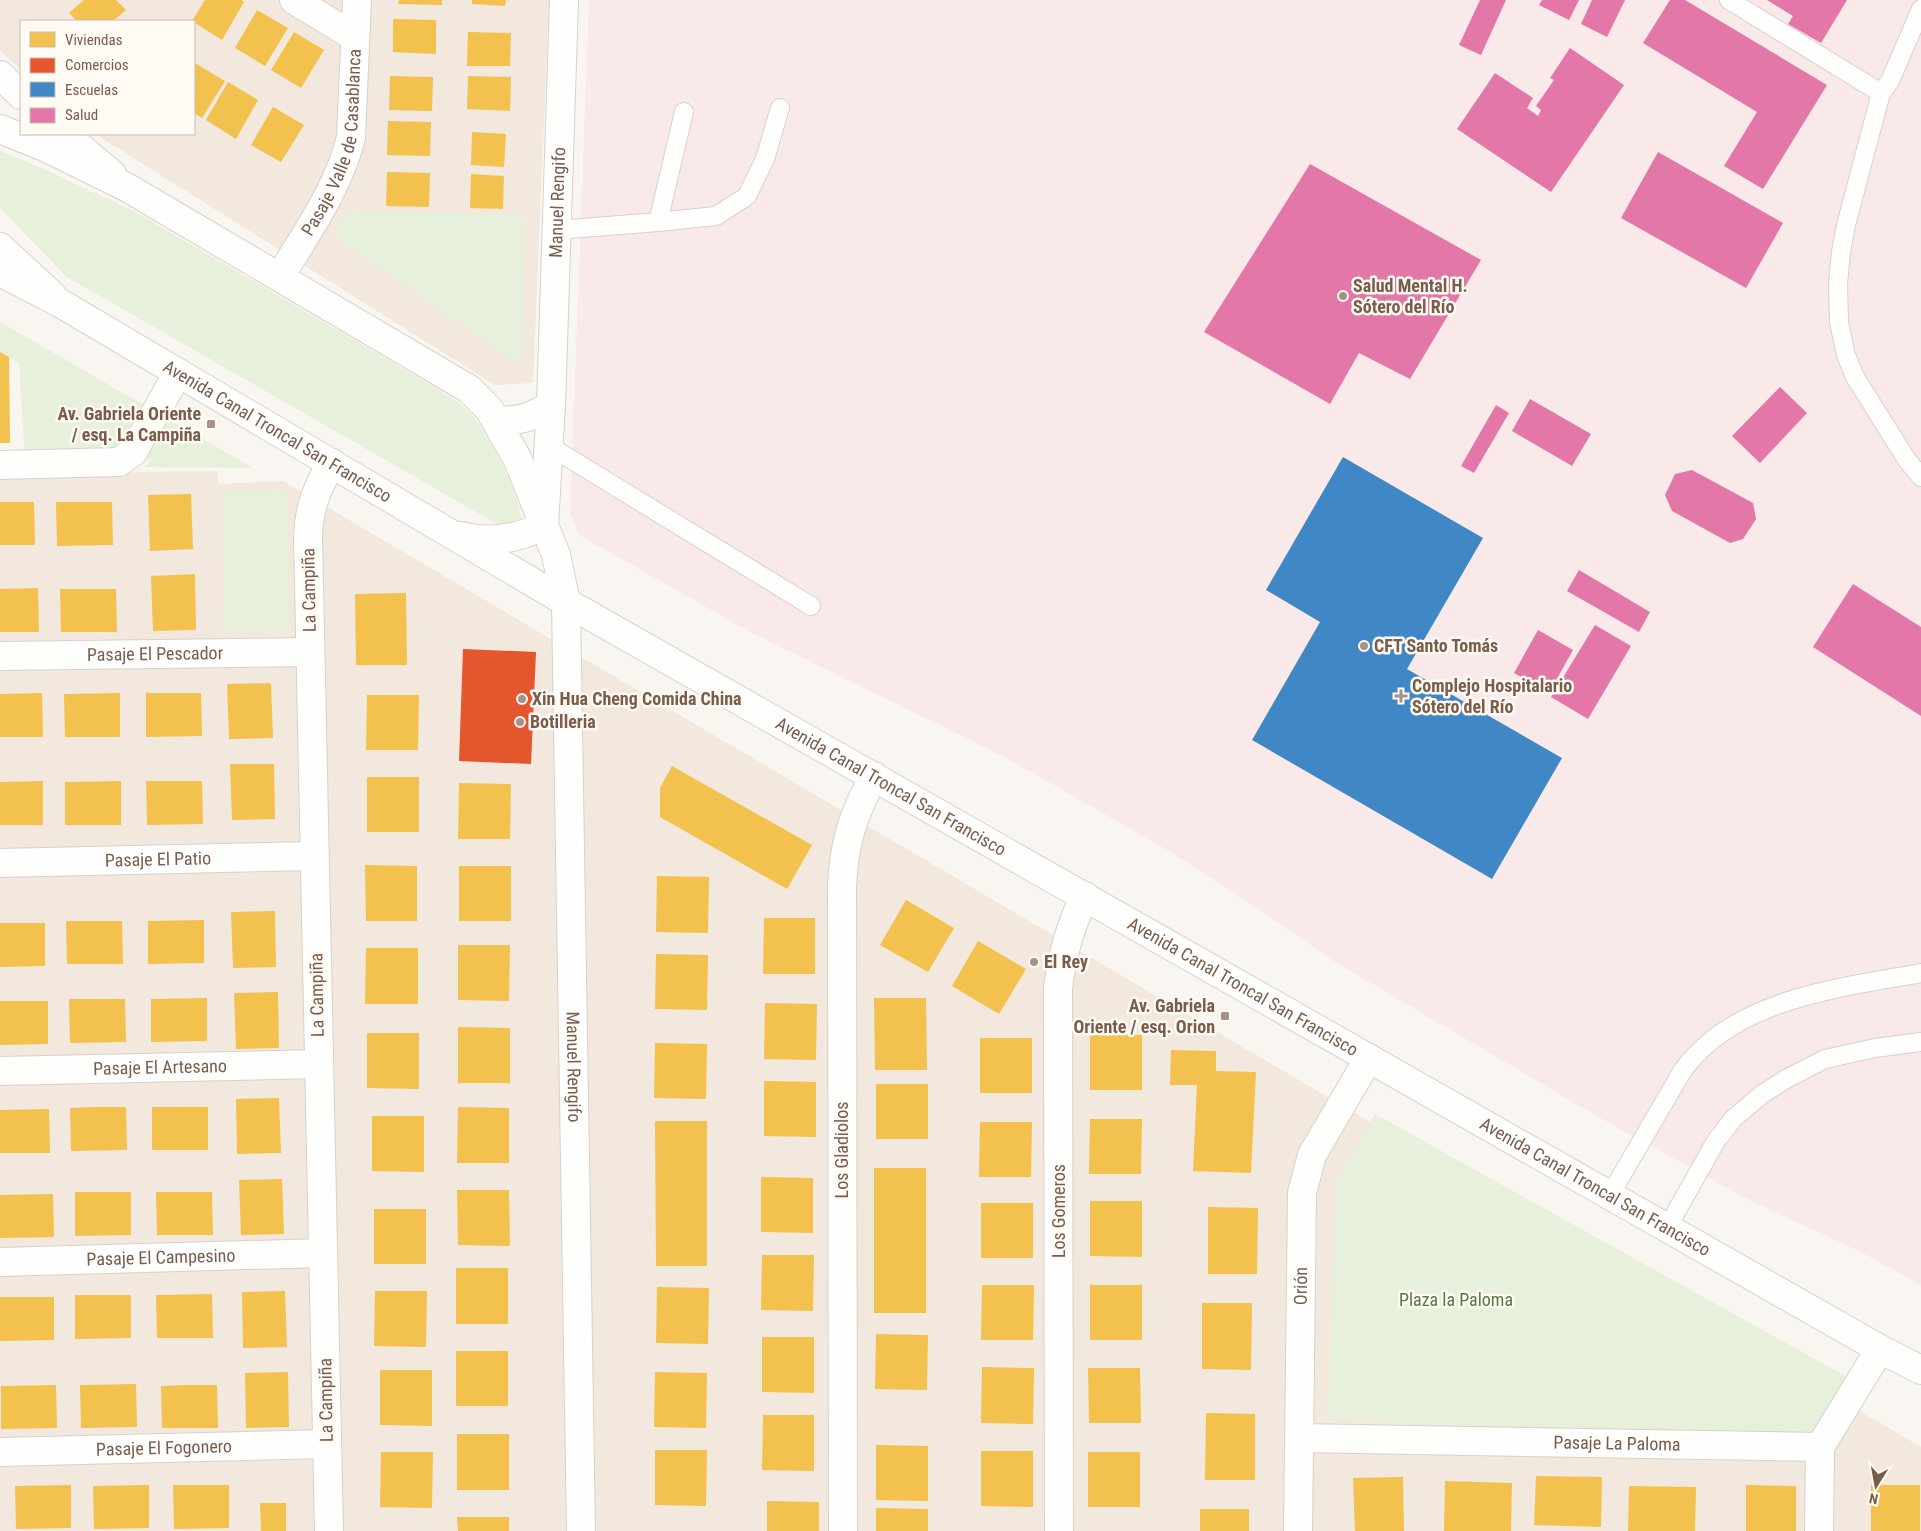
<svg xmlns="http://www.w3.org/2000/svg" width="1921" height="1531" font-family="'Roboto Condensed',sans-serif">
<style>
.residential{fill:#f2e8de}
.medical{fill:#fae9e9}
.green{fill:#e7f0db}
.homes{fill:#f2c14e}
.shops{fill:#e4572e}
.schools{fill:#3f88c5}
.health{fill:#e377a8}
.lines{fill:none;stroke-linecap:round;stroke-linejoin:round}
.service-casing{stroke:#d7d1cb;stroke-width:20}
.minor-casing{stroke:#d7d1cb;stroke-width:30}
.tertiary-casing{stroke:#d7d1cb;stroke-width:30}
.secondary-casing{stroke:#d9d2cb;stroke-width:30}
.service{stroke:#fefefd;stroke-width:18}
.minor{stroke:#fefefd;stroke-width:28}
.tertiary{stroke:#fefefd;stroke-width:28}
.secondary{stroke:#fefefd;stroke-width:28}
.poi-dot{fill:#a69286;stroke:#fffaf3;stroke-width:2}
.labels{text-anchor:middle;stroke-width:5;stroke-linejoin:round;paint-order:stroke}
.street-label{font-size:18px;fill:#7a5c4d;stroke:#fffaf3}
.poi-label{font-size:18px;font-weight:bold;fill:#7a5c4d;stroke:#fffaf3;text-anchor:start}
.park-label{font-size:18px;fill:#537a41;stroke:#fffaf3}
</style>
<rect width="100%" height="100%" fill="#f9f5f0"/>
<!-- residential -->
<path class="residential" d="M0 0H549L533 383 495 385 95 134H194V21H21V70L0 51Z
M217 471 219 484 283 481 1921 1447V1531H0V474Z"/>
<!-- medical -->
<path class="medical" d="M589 0H1921V1285L1861 1252 1751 1201 1595 1115 1332 960 1264 913 1169 851 1007 758 754 634 579 535 570 513Z"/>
<!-- green -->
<path class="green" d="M0 151 44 169 139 214 441 391C450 397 461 403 469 412 487 430 520 495 521 520L507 528 497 524 67 277 0 208Z
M349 211 525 215 521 365 333 236Z
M0 322 253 468 145 467 153 459H25L19 363 0 353Z
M287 491 289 631 224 632 223 492Z
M1375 1114 1847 1377 1814 1436 1328 1420 1336 1183Z"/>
<!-- homes -->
<path class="homes" d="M84 0H116L126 10 113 21H77L69 13Z
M205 0H241L244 2 222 40 192 21Z
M399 0H442V5L398 4Z
M472 0H506L505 6 472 4Z
M257 10 288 28 265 66 235 48Z
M393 19 436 20V54L393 52Z
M294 32 324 50 301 88 271 70Z
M468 32 511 33 510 66H467Z
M195 63 225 81 202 118 194 113Z
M390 76 433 77 432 111 389 110Z
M468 76 511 77 510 111 467 109Z
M228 82 258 100 236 139 206 120Z
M273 107 304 125 281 162 251 145Z
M388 121 431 122 430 156 387 155Z
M472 132 506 134 504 167 471 165Z
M387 172 430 173 429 207 386 206Z
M471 174 504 176 503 209 470 208Z
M0 352 9 357 10 443H0Z
M191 494 193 549 150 551 148 495Z
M0 502H34L35 545H0Z
M56 502H112L113 545 57 546Z
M195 574 196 630 153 631 151 576Z
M38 588 39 632H0V589Z
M60 589H116L117 632H61Z
M406 593 407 665H356L355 594Z
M271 683 273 738 229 739 227 684Z
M42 693 43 737H0V694Z
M120 693V737H65L64 694Z
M146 693H201L202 736 146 737Z
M367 695H419L418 750H366Z
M230 764H274L275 819 232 820Z
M672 766 812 845 787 889 660 817V788Z
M367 777H419V832H367Z
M43 781V825H0V782Z
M121 781V825H65V782Z
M146 781H202L203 824 147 825Z
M459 783 511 784 510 839H458Z
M365 865 417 866V921H366Z
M459 866H511V921H459Z
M657 876 709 877 708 933 656 932Z
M906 900 954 928 928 972 880 945Z
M275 911 276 967 233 968 231 912Z
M764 918H815V974H763Z
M204 920V963L148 964V921Z
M66 921H122L123 964H67Z
M0 923H45V966L0 967Z
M978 941 1026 969 999 1014 952 986Z
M458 945H510L509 1001 458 1000Z
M366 948H418V1004H365Z
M656 954 708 955 707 1010 655 1009Z
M278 992 279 1048 236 1049 234 993Z
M207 998V1041L151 1042V999Z
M874 998H926L927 1070H875Z
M69 999H125L126 1042 70 1043Z
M0 1001H48V1044L0 1045Z
M765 1003 817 1004 816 1060 764 1059Z
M458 1027 510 1028V1083H458Z
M367 1033H419V1089L367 1088Z
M1090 1035H1142V1090H1090Z
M980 1038H1032V1093H980Z
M655 1043 707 1044 706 1099 654 1098Z
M1171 1050 1216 1051V1071L1256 1072 1251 1173 1193 1171 1197 1085H1170Z
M764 1081 816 1082V1137L764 1136Z
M876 1084H928V1139H876Z
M279 1098 281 1153 237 1154 236 1099Z
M96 1107H126L127 1150 71 1151 70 1108Z
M152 1107H208V1150H152Z
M458 1107 509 1108V1163H457Z
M49 1109 50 1153H0V1110Z
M372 1116H424V1172L372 1171Z
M1090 1119H1142L1141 1174H1089Z
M655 1121H707V1266H656Z
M980 1122H1032L1031 1177H979Z
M874 1168H926V1313H874Z
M761 1177 813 1178V1233L761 1232Z
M282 1179 284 1234 241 1235 239 1180Z
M457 1190H509L510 1246 458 1245Z
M75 1192H131V1235L75 1236Z
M156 1192H212L213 1235H157Z
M53 1194 54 1237 0 1238V1195Z
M1090 1201H1142V1257L1090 1256Z
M981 1203H1033V1258H981Z
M1208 1207 1258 1208 1257 1274H1208Z
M374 1209H426V1264H374Z
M762 1255H814L813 1311 761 1310Z
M456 1268H508V1324H456Z
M982 1285H1034L1033 1340H981Z
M1090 1285H1142V1340H1090Z
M657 1287 709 1288 708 1344 656 1343Z
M285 1291 287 1347 243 1348 242 1292Z
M375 1291H427L426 1347 374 1346Z
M212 1294 213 1338H157L156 1295Z
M75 1295H131V1338L75 1339Z
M0 1297H54V1340L0 1341Z
M1202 1303H1252L1251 1370 1202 1369Z
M876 1334 928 1335 927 1390 875 1389Z
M762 1337H814V1393L762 1392Z
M456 1351H508V1406H456Z
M982 1367 1034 1368 1033 1424 981 1423Z
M1088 1368H1140L1141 1423H1089Z
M380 1370H432V1426L380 1425Z
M288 1372 289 1427 246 1428 245 1373Z
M655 1372 707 1373 706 1428 654 1427Z
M136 1384 137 1427 81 1428 80 1385Z
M56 1385 57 1428 1 1429V1386Z
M187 1385H217L218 1428H162L161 1386Z
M1206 1413 1255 1414V1480H1205Z
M763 1415H814V1471L762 1470Z
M457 1434H509V1490H457Z
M876 1445 928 1446V1501L876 1500Z
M655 1450H707L706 1506 655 1505Z
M981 1451H1033V1507L981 1506Z
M381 1452H433L432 1508 380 1507Z
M1088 1452H1140V1507H1088Z
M1536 1476 1602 1477 1601 1527 1534 1525Z
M1403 1477 1404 1531H1355L1353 1478Z
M1445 1481 1512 1483 1511 1531H1444Z
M71 1485V1528L16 1529 15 1486Z
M149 1485V1528L94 1529 93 1486Z
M173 1485H229V1528L174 1529Z
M1746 1485 1796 1486V1531H1746Z
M1871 1485H1920V1531H1871Z
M1629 1486 1696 1487 1695 1531H1628Z
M767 1501 819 1502V1531H767Z
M260 1503H286V1531H261Z
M876 1508 928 1509V1531H876Z
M1200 1509H1249V1531H1200Z
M457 1517H509V1531H458Z"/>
<!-- shops -->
<path class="shops" d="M463 649 536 652 531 764 459 761Z"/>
<!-- schools -->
<path class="schools" d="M1343 457 1483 538 1407 669 1562 758 1492 879 1252 740 1320 622 1266 590Z"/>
<!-- health -->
<path class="health" d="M1480 0H1506L1481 55 1459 45Z
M1542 0H1579L1569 20 1539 5Z
M1592 0H1625L1607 37 1581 24Z
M1670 0H1685L1827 85 1763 189 1724 166 1757 112 1643 43Z
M1767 0H1847L1821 43 1788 24 1793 16Z
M1570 48 1624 85 1551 192 1457 129 1495 73 1533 98 1527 108 1538 116 1541 110 1536 106 1554 80 1550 78Z
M1658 152 1783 223 1746 288 1621 218Z
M1310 164 1481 260 1410 379 1359 353 1330 404 1204 332Z
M1780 387 1807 413 1760 463 1732 436Z
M1530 399 1591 434 1572 466 1512 431Z
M1496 405 1509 413 1474 473 1461 466Z
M1692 470 1753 503 1756 519 1743 539 1730 543 1672 511 1665 495 1675 474Z
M1579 570 1650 612 1639 632 1567 591Z
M1853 584 1921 627V716L1813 647Z
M1595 625 1631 646 1588 719 1551 697Z
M1538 630 1573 650 1549 693 1514 673Z"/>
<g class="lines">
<!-- service casing -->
<g class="service-casing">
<path id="service" d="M1729 0 1881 93
M1921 9 1890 81 1881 93 1846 225 1841 252 1838 284 1839 322 1846 355 1855 377 1907 460 1921 477
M658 222 684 112
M557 230 658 222 716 216 747 196 765 159 780 108
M549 446 811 606
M1610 1195 1683 1070C1736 998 1840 988 1921 973
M1667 1228 1716 1141 1733 1119 1761 1095 1786 1079 1825 1059 1875 1048 1921 1042"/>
</g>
<!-- minor casing -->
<g class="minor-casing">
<g id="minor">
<path d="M294 0 355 37"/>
<path id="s1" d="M280 277C306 233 340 186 351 137L357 0"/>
<path d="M0 465 119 462 133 452 178 373"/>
<path id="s2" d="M0 656 310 652"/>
<path id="s3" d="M0 863 314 856"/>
<path id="s4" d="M0 1071 319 1064"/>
<path id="s5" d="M0 1262 323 1253"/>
<path id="s6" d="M1299 1438 1820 1447"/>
<path d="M1820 1447 1880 1349"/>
<path id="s7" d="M0 1452 327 1444"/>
<path d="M329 1531 308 536C309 508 317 487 332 463"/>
<path d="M843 1531 842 886C844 842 853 815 874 776"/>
<path d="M1059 1531 1058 988C1062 954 1070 926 1085 896"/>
<path id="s8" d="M1298 1531 1302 1193 1312 1155 1369 1058"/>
<path d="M1819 1531 1820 1447"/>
</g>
</g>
<!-- tertiary casing -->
<g class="tertiary-casing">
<g id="tertiary">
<path d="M0 75 21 95"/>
<path d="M64 134 112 174"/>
<path d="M0 247 52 295"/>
<path d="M496 420C518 422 533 417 551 405"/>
<path id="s9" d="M544 526 551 405 564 0"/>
<path id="s10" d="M566 602 581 1531"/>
</g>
</g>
<!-- secondary casing -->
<g class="secondary-casing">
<g id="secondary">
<path d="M0 129 47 148 128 188 469 389 489 409 518 460 556 555 566 602"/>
<path id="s11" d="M0 272 60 303 566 602 1880 1349 1921 1370"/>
<path d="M461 536C490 544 518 538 544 526"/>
</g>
</g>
<!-- service -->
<use href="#service" class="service"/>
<!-- minor -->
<use href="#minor" class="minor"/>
<!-- tertiary -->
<use href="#tertiary" class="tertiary"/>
<!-- secondary -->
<use href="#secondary" class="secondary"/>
</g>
<!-- markers -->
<g class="poi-dot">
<circle cx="1343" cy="296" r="5"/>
<rect x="206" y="419" width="10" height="10" rx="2.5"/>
<circle cx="1364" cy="646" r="5"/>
<path d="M1398.5 688.5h5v5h5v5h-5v5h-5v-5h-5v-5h5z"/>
<circle cx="522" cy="699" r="5"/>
<circle cx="520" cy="722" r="5"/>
<circle cx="1034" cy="962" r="5"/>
<rect x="1220" y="1011" width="10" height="10" rx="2.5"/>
</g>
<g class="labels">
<!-- street labels -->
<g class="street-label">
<text dy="6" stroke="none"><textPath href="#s1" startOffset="148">Pasaje Valle de Casablanca</textPath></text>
<text dy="6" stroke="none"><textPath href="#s9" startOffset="324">Manuel Rengifo</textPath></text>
<text dy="6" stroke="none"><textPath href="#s11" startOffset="320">Avenida Canal Troncal San Francisco</textPath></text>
<text transform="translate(309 590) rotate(-91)" y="6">La Campiña</text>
<text dy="6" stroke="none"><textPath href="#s2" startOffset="155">Pasaje El Pescador</textPath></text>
<text dy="6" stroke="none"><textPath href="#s11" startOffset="1029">Avenida Canal Troncal San Francisco</textPath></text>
<text dy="6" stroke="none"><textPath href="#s3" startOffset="158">Pasaje El Patio</textPath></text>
<text dy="6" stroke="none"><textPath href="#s11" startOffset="1434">Avenida Canal Troncal San Francisco</textPath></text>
<text transform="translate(317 995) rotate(-91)" y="6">La Campiña</text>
<text dy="6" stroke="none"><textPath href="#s10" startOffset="465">Manuel Rengifo</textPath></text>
<text dy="6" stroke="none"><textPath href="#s4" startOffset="160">Pasaje El Artesano</textPath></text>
<text transform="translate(842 1150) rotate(-90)" y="6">Los Gladiolos</text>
<text dy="6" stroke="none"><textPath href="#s11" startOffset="1839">Avenida Canal Troncal San Francisco</textPath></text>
<text transform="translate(1059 1211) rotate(-90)" y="6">Los Gomeros</text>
<text dy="6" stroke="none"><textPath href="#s5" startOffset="161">Pasaje El Campesino</textPath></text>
<text dy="6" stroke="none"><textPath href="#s8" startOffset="245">Orión</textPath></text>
<text transform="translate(326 1400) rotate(-91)" y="6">La Campiña</text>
<text dy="6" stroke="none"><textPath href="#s6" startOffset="318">Pasaje La Paloma</textPath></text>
<text dy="6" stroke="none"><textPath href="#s7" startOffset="164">Pasaje El Fogonero</textPath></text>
</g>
<!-- poi labels -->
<g class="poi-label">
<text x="1353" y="292">Salud Mental H.<tspan x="1353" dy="21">Sótero del Río</tspan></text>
<text x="201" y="420" text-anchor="end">Av. Gabriela Oriente<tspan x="201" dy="21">/ esq. La Campiña</tspan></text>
<text x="1374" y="652">CFT Santo Tomás</text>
<text x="1412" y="692">Complejo Hospitalario<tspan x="1412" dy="21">Sótero del Río</tspan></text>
<text x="532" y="705">Xin Hua Cheng Comida China</text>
<text x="530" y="728">Botilleria</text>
<text x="1044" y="968">El Rey</text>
<text x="1215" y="1012" text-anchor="end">Av. Gabriela<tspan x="1215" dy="21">Oriente / esq. Orion</tspan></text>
</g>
<!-- park labels -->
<g class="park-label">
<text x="1456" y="1306">Plaza la Paloma</text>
</g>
</g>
<!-- legend -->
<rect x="20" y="20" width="175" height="115" fill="#fffaf3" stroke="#cabbb1"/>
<rect x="30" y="32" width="25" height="15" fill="#f2c14e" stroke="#cabbb1"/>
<text x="65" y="45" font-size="15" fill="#7a5c4d">Viviendas</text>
<rect x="30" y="58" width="25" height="15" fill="#e4572e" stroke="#cabbb1"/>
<text x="65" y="70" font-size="15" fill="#7a5c4d">Comercios</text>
<rect x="30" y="82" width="25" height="15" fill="#3f88c5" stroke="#cabbb1"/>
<text x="65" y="95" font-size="15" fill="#7a5c4d">Escuelas</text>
<rect x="30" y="108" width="25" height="15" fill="#e377a8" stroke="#cabbb1"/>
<text x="65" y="120" font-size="15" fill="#7a5c4d">Salud</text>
<!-- north arrow -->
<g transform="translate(1876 1486) rotate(191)" stroke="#fffaf3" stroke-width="4" paint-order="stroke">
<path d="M0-4L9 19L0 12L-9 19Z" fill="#7a5c4d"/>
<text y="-8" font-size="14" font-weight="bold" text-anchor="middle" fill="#7a5c4d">N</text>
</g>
</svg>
